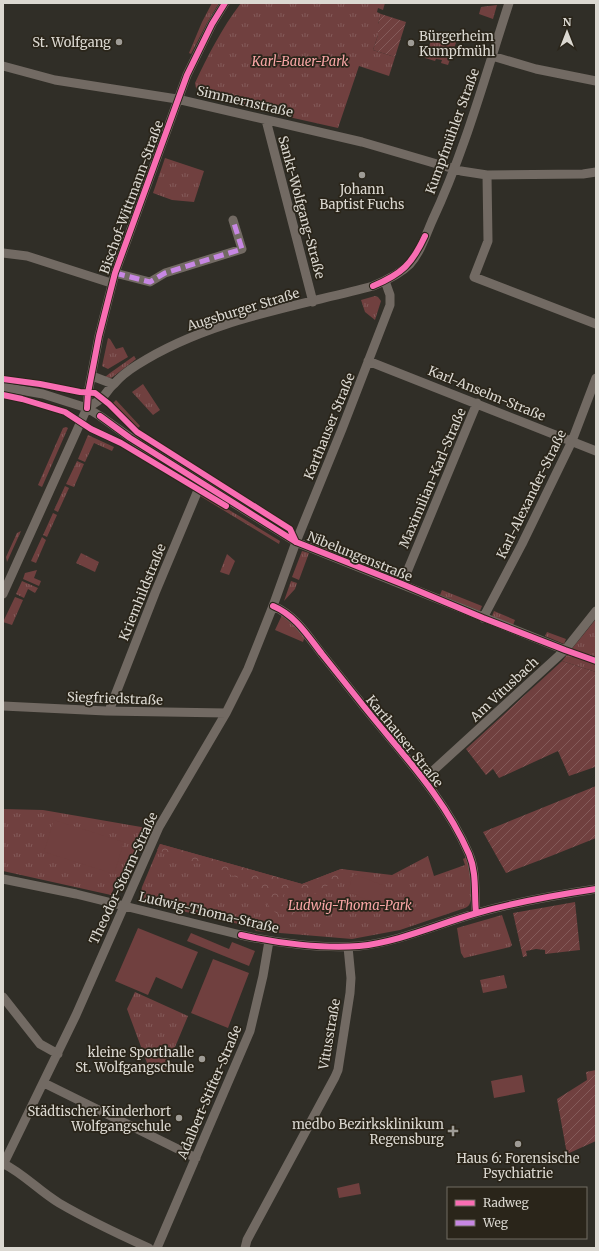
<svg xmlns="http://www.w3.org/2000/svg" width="599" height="1251" font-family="Merriweather,serif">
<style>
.grass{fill:url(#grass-tufts)}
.forest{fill:url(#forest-crowns)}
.garden{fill:url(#garden-furrows)}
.pitch{fill:#70403f}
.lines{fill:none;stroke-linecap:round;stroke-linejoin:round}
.minor{stroke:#726a63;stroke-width:9}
.quiet{stroke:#c787e3;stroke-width:5;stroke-dasharray:10 5;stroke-linecap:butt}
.cycleway-casing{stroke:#2a251a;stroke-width:8}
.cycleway{stroke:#f96db3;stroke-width:6}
.poi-dot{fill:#9f9c96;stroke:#2a251a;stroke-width:1.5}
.labels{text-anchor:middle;stroke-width:3.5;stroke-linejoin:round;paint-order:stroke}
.poi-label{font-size:13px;fill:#dbd8d1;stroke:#2a251a;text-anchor:end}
.park-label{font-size:13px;font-style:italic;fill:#f9a6a6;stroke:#2a251a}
.street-label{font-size:13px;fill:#dbd8d1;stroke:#2a251a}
</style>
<defs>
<pattern id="grass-tufts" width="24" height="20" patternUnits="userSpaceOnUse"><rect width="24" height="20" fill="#70403f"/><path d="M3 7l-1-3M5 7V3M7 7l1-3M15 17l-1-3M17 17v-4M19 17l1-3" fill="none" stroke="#845b5a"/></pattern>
<pattern id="forest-crowns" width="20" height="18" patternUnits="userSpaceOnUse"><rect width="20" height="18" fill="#70403f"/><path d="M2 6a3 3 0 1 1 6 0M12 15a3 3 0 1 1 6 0" fill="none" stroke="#845b5a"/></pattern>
<pattern id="garden-furrows" width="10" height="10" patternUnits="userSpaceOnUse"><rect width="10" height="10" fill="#70403f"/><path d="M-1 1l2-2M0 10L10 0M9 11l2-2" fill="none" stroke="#845b5a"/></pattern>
</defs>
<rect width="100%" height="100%" fill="#302e27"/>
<!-- grass -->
<path class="grass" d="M212 3H219L207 23 191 54 189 53 202 22Z
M241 3H385L383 10 378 8 377 12 381 14 378 24V35L373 50 395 57 389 76 359 66 338 128 262 111 200 91 196 88 195 83C208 55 222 28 241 3Z
M497 5 493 19 479 14 481 7Z
M434 32 457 40 448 65 441 63 442 60 436 59 435 61 425 58Z
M165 158 204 171 194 202 172 200 153 193Z
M375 296 378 297 381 301 375 320 365 312 361 300Z
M108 338 110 339 116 349 123 347 128 357 108 369 102 366Z
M134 356 136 359 114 376 111 378 105 377 110 373Z
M143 384 160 410 153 415 132 392Z
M116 400 140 426 136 430 111 405Z
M66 427 68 428 42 487 38 485 63 428Z
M88 435 114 447 112 451 94 443 85 462 78 459Z
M77 461 84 464 74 487 66 484Z
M65 486 69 488 58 512 54 510Z
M203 494 280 541 279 544 200 496Z
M53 513 57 515 47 537 43 535Z
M21 531 7 562 6 557 17 533Z
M42 537 46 540 36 563 31 561Z
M318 542 357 556 355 561 316 546Z
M302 551 309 553 299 580 292 577Z
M81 553 99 562 95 572 76 563Z
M227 554 235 561 229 575 220 572Z
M361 559 400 574 399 578 360 564Z
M37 570 34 578 41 581 39 586 23 579 25 573Z
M22 581 38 588 35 593 28 589 24 598 16 594Z
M291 581 297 583 295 589 284 601Z
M442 590 482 606 480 611 440 595Z
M15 597 23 600 12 625 3 622Z
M494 611 515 620 513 625 492 616Z
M283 613 305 636 303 642 275 630Z
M596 619V672L562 661Z
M547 632 566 639 564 644 545 636Z
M3 809 43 810 147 828 121 889 114 888 111 895 3 871Z
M160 844 302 884 341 869 392 875 428 856 434 876 465 865 463 859 467 857C471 867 474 894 470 903 469 906 467 907 465 908L400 930 352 939 256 931 252 927 142 902C143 897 140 894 142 887Z
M502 915 512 945 510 947 464 958 461 953 457 928Z
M504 975 507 988 483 993 480 980Z
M135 992 188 1016 165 1071 147 1063 127 1009Z"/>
<!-- forest -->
<path class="forest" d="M160 844 302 884 341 869 353 871 350 878 333 881 318 894 285 891 282 899V904L284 906 287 904 292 906 296 915 278 914 273 911 257 892 239 878 221 871 157 850Z"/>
<!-- garden -->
<path class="garden" d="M381 14 406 22 395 57 373 50 378 35V24Z
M562 661 596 672V769L595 767 569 776 558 751 499 778 493 769 486 775 466 749Z
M596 786V838L551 856 506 873 483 832Z
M575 902 580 950 545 954V950L536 949 526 951 527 956 523 957 513 913Z
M596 1070V1141L567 1154 557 1099 587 1080 586 1072Z"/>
<!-- pitch -->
<path class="pitch" d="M54 820 124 842 114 874 44 852Z
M354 874 385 886 378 904 347 892Z
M138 928 198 952 182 989 156 977 148 995 115 981Z
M191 933 229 949 232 942 255 951 249 966 187 941Z
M213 959 249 973 228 1028 191 1013Z
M522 1075 525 1092 494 1098 491 1081Z
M359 1183 361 1194 339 1198 337 1188Z"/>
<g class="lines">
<!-- minor -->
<path class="minor" d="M492 56 536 69 596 81
M3 66 55 80 177 99 362 142 461 171 487 175 583 174 596 172
M266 120 313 302
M487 175 488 241 474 277 596 324
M3 253 27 256 111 283
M115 273 150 282 165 273 242 249 233 220
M368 361 596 451
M92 376 113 384
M3 387 43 394 87 408 100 416 139 444 296 542 565 650
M87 408 88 393 99 336 115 273 187 75 212 24 225 3
M402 584 477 403
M3 594 87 408C92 405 97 402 102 398 106 394 109 388 114 384 120 377 129 370 137 365 207 320 294 307 373 286 385 281 400 274 410 264 420 253 426 235 432 221 465 151 485 76 509 3
M273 606C295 615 308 636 322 654 334 669 346 684 358 699 397 749 443 794 469 854 477 873 474 893 476 913
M483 618 522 544 572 441 596 378
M3 706 106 711 226 713
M109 711 155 593 201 483
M424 779 565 650 596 611
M3 879 76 894 241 935C277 943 323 949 359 946 399 942 438 924 477 913 516 902 556 895 596 889
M3 997 40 1044 58 1054
M44 1083 196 1158
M4 1164C24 1174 39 1191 59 1203 88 1220 118 1234 149 1248
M3 1165 76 1015 159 827 226 713 248 669 273 606 296 542 342 429 390 305V295L385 281
M157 1248 250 1031 263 976 269 941
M245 1248 247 1240 335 1077 338 1070 350 993 351 978 348 947"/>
<!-- quiet -->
<path class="quiet" d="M115 273 150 282 165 273 242 249 233 220"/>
<!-- cycleway casing -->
<g class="cycleway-casing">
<path id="cycleway" d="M373 286C402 274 412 264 425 236
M3 379 40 384 80 392 95 393 109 404 137 432 290 529 296 542
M3 395 22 399 65 412 91 429 121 443 226 506
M87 408 88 393 99 336 115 273 187 75 212 24 225 3
M100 416 130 438 296 542 402 584 483 618 565 650 596 661
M273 606C295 615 308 636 322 654 334 669 346 684 358 699 397 749 443 794 469 854 477 873 474 893 476 913
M241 935C277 943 323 949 359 946 399 942 438 924 477 913 516 902 556 895 596 889"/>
</g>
<!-- cycleway -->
<use href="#cycleway" class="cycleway"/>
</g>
<!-- markers -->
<g class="poi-dot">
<circle cx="119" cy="42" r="4"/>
<circle cx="411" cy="43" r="4"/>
<circle cx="362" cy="175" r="4"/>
<circle cx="202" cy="1059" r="4"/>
<circle cx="179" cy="1118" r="4"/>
<path d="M451 1125h4v4h4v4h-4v4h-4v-4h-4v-4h4z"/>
<circle cx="518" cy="1144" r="4"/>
</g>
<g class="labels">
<!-- poi labels -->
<g class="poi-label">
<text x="419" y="41" text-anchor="start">Bürgerheim<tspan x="419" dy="15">Kumpfmühl</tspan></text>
<text x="111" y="47">St. Wolfgang</text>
<text x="362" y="194" text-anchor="middle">Johann<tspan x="362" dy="15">Baptist Fuchs</tspan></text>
<text x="194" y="1057">kleine Sporthalle<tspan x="194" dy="15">St. Wolfgangschule</tspan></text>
<text x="171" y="1116">Städtischer Kinderhort<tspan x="171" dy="15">Wolfgangschule</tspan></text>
<text x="444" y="1129">medbo Bezirksklinikum<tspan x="444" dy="15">Regensburg</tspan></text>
<text x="518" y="1163" text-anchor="middle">Haus 6: Forensische<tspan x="518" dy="15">Psychiatrie</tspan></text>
</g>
<!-- park labels -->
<g class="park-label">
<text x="300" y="66">Karl-Bauer-Park</text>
<text x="350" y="910">Ludwig-Thoma-Park</text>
</g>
<!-- street labels -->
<g class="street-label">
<text transform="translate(245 101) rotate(13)" y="5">Simmernstraße</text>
<text transform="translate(452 131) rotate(-70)" y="5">Kumpfmühler Straße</text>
<text transform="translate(131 197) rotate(-70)" y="5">Bischof-Wittmann-Straße</text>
<text transform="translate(302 207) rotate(75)" y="5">Sankt-Wolfgang-Straße</text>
<text transform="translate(243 309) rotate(-17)" y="5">Augsburger Straße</text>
<text transform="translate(487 393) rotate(22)" y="5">Karl-Anselm-Straße</text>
<text transform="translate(329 426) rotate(-68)" y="5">Karthauser Straße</text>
<text transform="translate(432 478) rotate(-67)" y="5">Maximilian-Karl-Straße</text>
<text transform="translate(531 494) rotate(-64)" y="5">Karl-Alexander-Straße</text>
<text transform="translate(360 556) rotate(22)" y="5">Nibelungenstraße</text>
<text transform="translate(142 592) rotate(-68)" y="5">Kriemhildstraße</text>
<text transform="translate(504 689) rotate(-43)" y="5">Am Vitusbach</text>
<text transform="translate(115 698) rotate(2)" y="5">Siegfriedstraße</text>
<text transform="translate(405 741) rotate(51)" y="5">Karthauser Straße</text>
<text transform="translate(123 878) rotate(-65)" y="5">Theodor-Storm-Straße</text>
<text transform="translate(209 912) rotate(13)" y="5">Ludwig-Thoma-Straße</text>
<text transform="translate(329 1034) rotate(-80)" y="5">Vitusstraße</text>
<text transform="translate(209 1092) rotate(-67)" y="5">Adalbert-Stifter-Straße</text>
</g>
</g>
<!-- border -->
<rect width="599" height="1251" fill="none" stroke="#dbd8d1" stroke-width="8"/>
<!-- legend -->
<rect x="447" y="1187" width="140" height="52" fill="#2a251a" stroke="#716d63"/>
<rect x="455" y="1200" width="20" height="6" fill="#f96db3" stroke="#716d63"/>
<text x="483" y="1207" font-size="12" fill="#dbd8d1">Radweg</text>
<rect x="455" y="1220" width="20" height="6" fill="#c787e3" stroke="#716d63"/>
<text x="483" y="1227" font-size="12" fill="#dbd8d1">Weg</text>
<!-- north arrow -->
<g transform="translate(567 32)" stroke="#2a251a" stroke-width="3" paint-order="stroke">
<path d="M0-3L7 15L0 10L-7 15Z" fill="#dbd8d1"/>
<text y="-6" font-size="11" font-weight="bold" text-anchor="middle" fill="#dbd8d1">N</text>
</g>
</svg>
